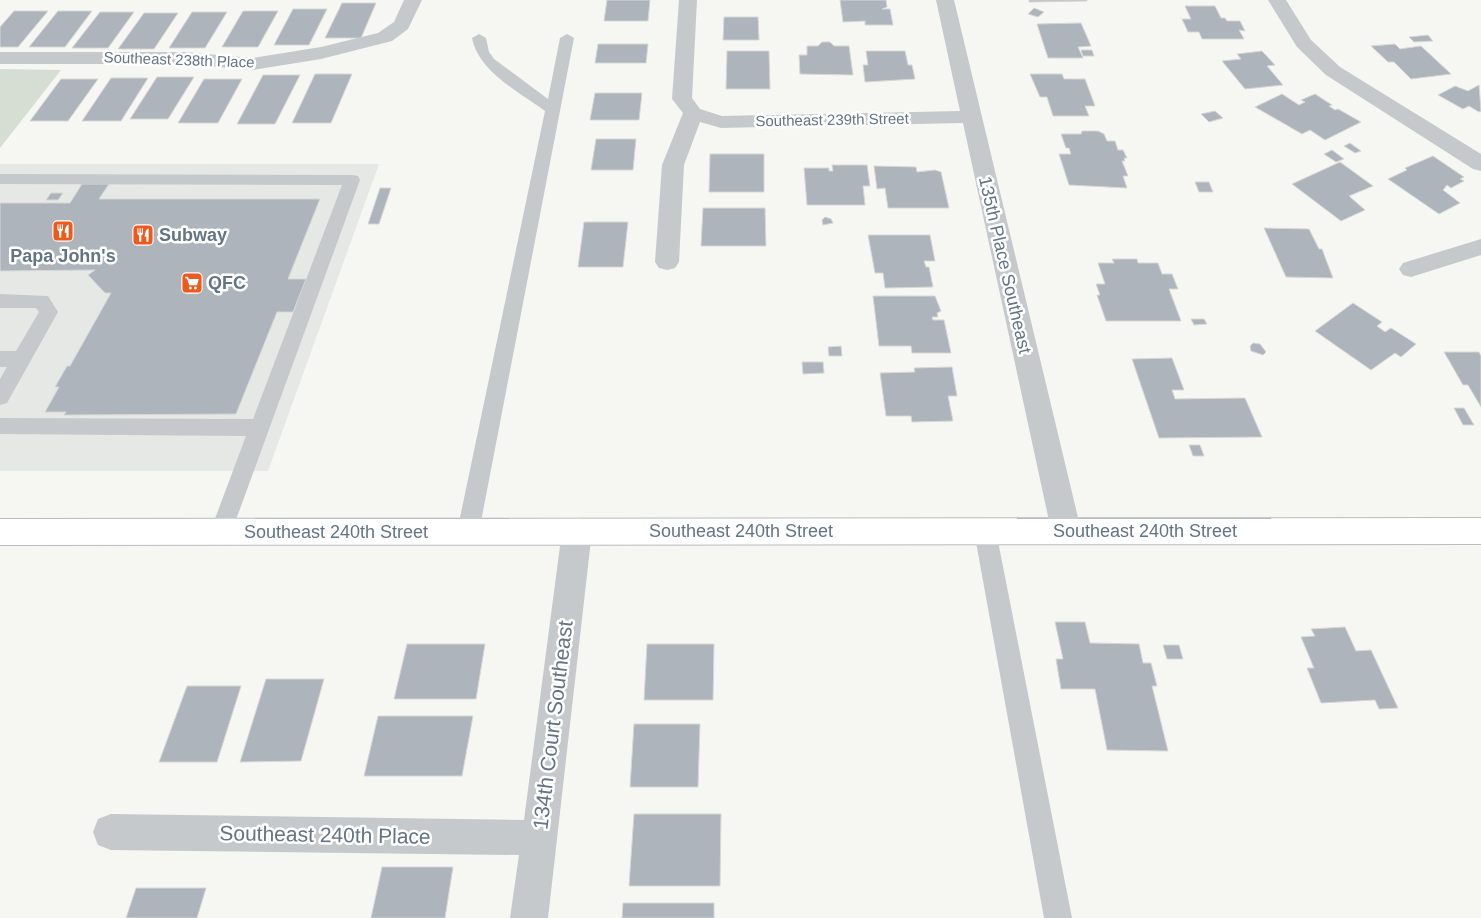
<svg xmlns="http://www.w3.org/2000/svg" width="1481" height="918" font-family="Arial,sans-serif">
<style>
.built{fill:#e6e8e5}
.green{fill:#d6ded3}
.building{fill:#adb4bb;stroke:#d7d7d5}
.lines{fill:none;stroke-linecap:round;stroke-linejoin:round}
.secondary-casing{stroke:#b7bcc1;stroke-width:2}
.service{fill:#c5c9cc;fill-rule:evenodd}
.minor{fill:#c5c9cc;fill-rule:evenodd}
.secondary{fill:#fff;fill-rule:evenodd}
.labels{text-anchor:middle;stroke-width:5;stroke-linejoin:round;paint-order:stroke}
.far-street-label{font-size:15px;fill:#637485;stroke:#fff}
.poi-label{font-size:18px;font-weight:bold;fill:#637485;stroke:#fff;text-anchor:start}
.street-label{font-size:18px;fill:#637485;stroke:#fff}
.near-street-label{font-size:21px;fill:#637485;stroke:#fff}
</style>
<rect width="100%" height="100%" fill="#f6f6f2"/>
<!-- built -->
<path class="built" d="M0 164H379L268 471H0Z"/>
<!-- green -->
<path class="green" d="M0 69 61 70 0 148Z"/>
<!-- building -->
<path class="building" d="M607 0H650L648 21H604Z
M840 0H886L887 7 882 9H890L893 25H865V21L843 22Z
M1029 0H1087V1L1029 2Z
M342 3H376L361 38H325Z
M1185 6H1215L1221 18H1225L1227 21H1240L1245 31 1239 30 1244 39H1202L1199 32H1188L1182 19H1191Z
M1034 8 1044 12 1038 17 1028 14Z
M293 9H327L309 45H274Z
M14 11H48L18 47H0V27Z
M58 11H92L65 47H29Z
M243 11H278L258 47H222Z
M100 12H134L108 48H72Z
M192 12H227L205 48H169Z
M144 13H178L154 49H118Z
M724 17H758L759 40H723Z
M1081 23 1091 46 1078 47 1083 58H1048L1037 24Z
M1428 35 1433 41 1414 42 1409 37Z
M822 42H830L834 46H849L853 75 800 74 799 55H807V46H818Z
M598 44H648L646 63H595Z
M1395 44 1400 49 1421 46 1451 74 1411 79 1394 62H1388L1371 46Z
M1081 50H1092L1094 56H1083Z
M727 51H769L770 89H726Z
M866 51H905L908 65H912L915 79 865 82 863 65H868Z
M1262 51 1275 65 1267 66 1283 85 1245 89 1222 61 1241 59 1237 54Z
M315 74H352L331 123H292Z
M1030 74H1062L1064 79H1085L1095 106H1085L1089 116H1053L1047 97H1040Z
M263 75H300L275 124H237Z
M157 77H194L168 119H130Z
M111 78H148L121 121H82Z
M61 79H98L68 121H30Z
M204 79H242L218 123H178Z
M1479 85 1481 111 1479 112 1469 106 1463 109 1438 95 1455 86 1468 91Z
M595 93H642L639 120H590Z
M1282 94 1299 105 1305 102 1301 100 1315 94 1332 105 1329 106 1335 110 1338 109 1361 122 1325 140 1310 130 1302 134 1255 107Z
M1215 111 1223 118 1209 122 1201 114Z
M1082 131H1098L1104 134 1107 141H1115L1118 150H1123L1127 158H1124L1125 161H1122L1128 176H1123L1127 188 1069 185 1059 154H1071L1069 148H1066L1061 134H1081Z
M596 139H636L633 170H591Z
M1350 143 1361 151 1355 153 1344 146Z
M1332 150 1344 159 1336 162 1324 154Z
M710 154H764V192H709Z
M1433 156 1464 177 1460 179 1464 181 1451 188 1447 185 1443 190 1460 203 1439 214 1388 179 1407 170 1405 168Z
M1340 162 1373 186 1349 196 1365 210 1341 221 1292 184Z
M832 165H867L870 186H863L865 205H807L804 168H829V171H833Z
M874 166 916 167 917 172 935 170 941 172 949 208H888L885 188 877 189Z
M1195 182H1209L1213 192H1199Z
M82 184H109L99 199H320L288 279H306L293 312H277L236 414 64 415 66 412H45L59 387H55L67 366H70L111 293H105L88 275 95 270 0 271V203H70Z
M380 188H391L379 224H368Z
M51 193H63L58 200H46Z
M703 208H765L766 246H701Z
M825 217 831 219 833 223 823 225 822 220Z
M584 222H628L623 267H578Z
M1264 228 1309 229 1319 249H1322L1333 278 1286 277Z
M868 235H930L935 261H924L926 267H929L933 287 885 288 883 273H875Z
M1112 259H1137L1138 263H1158L1162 274H1172L1178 289H1169L1181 321H1106L1097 295H1100L1096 284H1105L1098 263H1114Z
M873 296H935L941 311 937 313 938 317H932L933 320H944L951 353H912L911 346H879Z
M1353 303 1382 322 1377 326 1385 332 1391 328 1416 344 1401 357 1395 353 1371 370 1315 331Z
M1191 319H1204L1207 324 1194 325Z
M1253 343 1260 344 1266 352 1263 355 1251 351 1250 346Z
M841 346 842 356H829L828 347Z
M1444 352H1479L1481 356V407L1468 385H1463Z
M1172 358 1184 390H1172L1175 399 1245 398 1262 437 1159 438 1132 359Z
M802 362H823L824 373 803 374Z
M952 367 957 396H948L953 421 912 422 911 416H886L880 373 915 372 914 368Z
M1454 408H1464L1474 425H1463Z
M1189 445H1200L1204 456H1193Z
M1055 622H1085L1090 643 1139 644 1143 663H1151L1157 686H1152L1168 751 1107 750 1095 689H1061L1056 659H1063Z
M1345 627 1356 651 1371 650 1398 708 1379 709 1375 700 1321 703 1307 668H1314L1301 637 1315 636 1311 629Z
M407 644H485L476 699H394Z
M647 644H714L713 700H644Z
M1163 645H1179L1183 659H1167Z
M266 679H324L301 761 240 762Z
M187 686H241L217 762H159Z
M378 716H473L462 776H364Z
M634 724H700L698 787H630Z
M634 814H721L720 886H629Z
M382 867H453L445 918H371Z
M136 888H206L197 918H126Z
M623 903H714V918H622Z"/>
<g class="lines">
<!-- secondary casing -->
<g class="secondary-casing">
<path id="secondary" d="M1481 518V544L0 545V519Z"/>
</g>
<!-- service -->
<path class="service" d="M479 34 486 38 489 52 494 59 548 99 560 38 567 34 574 38 479 532 476 539 468 542 460 539 457 532 545 111C518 91 479 72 472 38Z
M0 174 352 175 358 176 360 180 229 539 221 542 213 539 210 532 246 436 0 434V418L253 419 342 185 0 184Z
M0 294 48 296 58 312 7 403 0 405V379L7 367H0V351H16L39 312 36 308H0Z
M985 521 993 524 996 531 1072 918H1044L974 531 977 524Z"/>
<!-- minor -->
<path class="minor" d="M404 0H422L408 29 392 41 321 59 253 70 183 64H0V52H183L253 58 321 47 378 33 394 22Z
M679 0H697L692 98 700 109 722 116 960 111 936 0H954L1081 530 1076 539 1066 543 1056 539 1051 530 963 123 721 128 700 122 684 165 679 262 675 268 667 270 659 268 655 262 662 165 683 113 672 99Z
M1268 0H1286L1311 40 1340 67 1481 154V171L1473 169 1326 75 1297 47Z
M1481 239V255L1411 277 1403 275 1399 269 1403 263Z
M577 518 587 522 592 531 548 918H510L519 855 111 850 98 845 93 832 98 819 111 814 524 820 562 531 567 522Z"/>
<!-- secondary -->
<use href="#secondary" class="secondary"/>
</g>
<!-- icons -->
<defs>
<g id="restaurant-square" transform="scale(1.125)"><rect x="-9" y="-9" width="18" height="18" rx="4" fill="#ed5a1b" stroke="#fff"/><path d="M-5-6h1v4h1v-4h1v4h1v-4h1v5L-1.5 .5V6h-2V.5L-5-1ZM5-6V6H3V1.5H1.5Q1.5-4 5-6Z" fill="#fff"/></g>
<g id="supermarket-square" transform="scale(1.125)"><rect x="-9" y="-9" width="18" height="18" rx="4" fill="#ed5a1b" stroke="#fff"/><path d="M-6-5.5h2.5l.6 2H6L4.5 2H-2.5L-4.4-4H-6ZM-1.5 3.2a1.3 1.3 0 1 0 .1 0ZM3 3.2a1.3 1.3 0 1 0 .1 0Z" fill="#fff"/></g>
</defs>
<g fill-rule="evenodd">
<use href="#restaurant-square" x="63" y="231"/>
<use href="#restaurant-square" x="143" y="235"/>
<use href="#supermarket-square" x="192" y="283"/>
</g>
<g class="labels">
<!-- far-street labels -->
<g class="far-street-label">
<text transform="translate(179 60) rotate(2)" y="5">Southeast 238th Place</text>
<text transform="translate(832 120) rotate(-1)" y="5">Southeast 239th Street</text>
</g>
<!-- poi labels -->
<g class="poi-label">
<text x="159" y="241">Subway</text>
<text x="63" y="262" text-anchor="middle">Papa John's</text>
<text x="208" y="289">QFC</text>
</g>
<!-- street labels -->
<g class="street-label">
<text transform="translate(1005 265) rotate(77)" y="6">135th Place Southeast</text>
<text x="741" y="537">Southeast 240th Street</text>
<text x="1145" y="537">Southeast 240th Street</text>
<text x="336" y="538">Southeast 240th Street</text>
</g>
<!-- near-street labels -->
<g class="near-street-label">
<text transform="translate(553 725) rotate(-83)" y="7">134th Court Southeast</text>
<text transform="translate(325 835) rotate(1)" y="7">Southeast 240th Place</text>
</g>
</g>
</svg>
